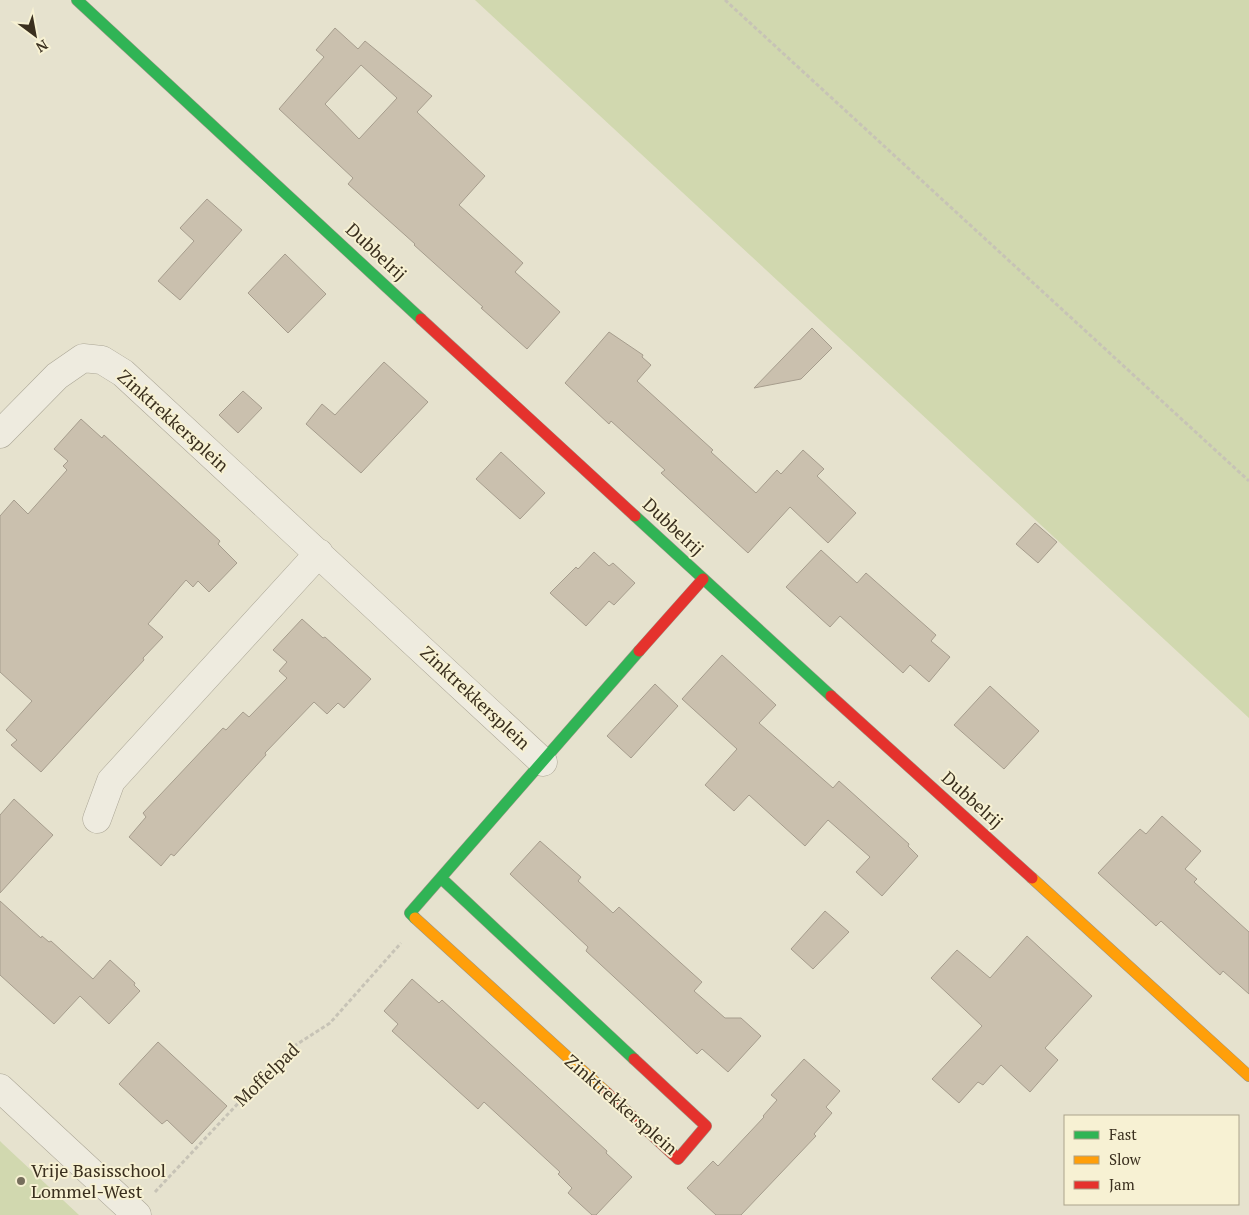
<svg xmlns="http://www.w3.org/2000/svg" width="1249" height="1215" font-family="'PT Serif',serif">
<style>
.green{fill:#d1d8af}
.building{fill:#cac0ae;stroke:#a69d8d;fill-rule:evenodd}
.lines{fill:none;stroke-linecap:round;stroke-linejoin:round}
.street-casing{stroke:#aba696;stroke-width:29}
.fast-casing{stroke:#9b9686;stroke-width:12}
.slow-casing{stroke:#9b9686;stroke-width:12}
.jam-casing{stroke:#9b9686;stroke-width:12}
.path{stroke:#c7c3b6;stroke-width:3;stroke-dasharray:4 2.5;stroke-linecap:butt}
.street{stroke:#eeebdf;stroke-width:28}
.fast{stroke:#30b455;stroke-width:11}
.slow{stroke:#ff9f0a;stroke-width:11}
.jam{stroke:#e5322d;stroke-width:11}
.poi-dot{fill:#766e5c;stroke:#f7f1d3;stroke-width:2}
.labels{text-anchor:middle;stroke-width:4;stroke-linejoin:round;paint-order:stroke}
.street-label{font-size:18px;fill:#3a2f1e;stroke:#f7f1d3}
.poi-label{font-size:18px;fill:#3a2f1e;stroke:#f7f1d3;text-anchor:start}
</style>
<rect width="100%" height="100%" fill="#e6e2ce"/>
<!-- green -->
<path class="green" d="M475 0H1249V718Z
M0 1141 3 1144 79 1215H0Z"/>
<!-- building -->
<path class="building" d="M335 28 358 49 365 41 432 96 417 112 485 176 459 205 523 263 515 272 560 312 527 349 481 308 483 307 414 245 415 244 348 184 353 178 279 109 324 57 316 50ZM361 65 397 98 359 139 325 104Z
M207 199 242 230 180 300 158 281 194 241 180 228Z
M285 254 326 294 288 333 248 293Z
M812 328 832 348 801 379 754 388Z
M609 332 643 355 642 357 651 365 637 381 713 450 711 452 756 493 777 470 781 474 803 450 824 469 817 476 856 513 828 543 790 507 748 553 661 473 665 470 611 421 609 424 565 383Z
M384 362 428 402 361 473 306 424 322 404 335 415Z
M243 391 262 408 238 433 219 415Z
M81 419 102 438 104 435 171 496 220 541 218 544 237 563 209 592 198 581 193 587 186 580 148 624 163 637 143 658 144 660 41 772 11 745 17 740 6 730 32 701 0 672V516L14 500 28 514 67 470 63 466 68 461 54 449Z
M501 452 545 493 520 519 476 479Z
M1035 523 1057 542 1038 563 1016 544Z
M821 550 857 583 866 573 936 635 931 641 950 657 929 682 910 665 903 673 840 616 830 627 786 587Z
M594 552 609 566 613 563 635 583 614 605 609 601 586 626 550 593 576 567 578 569Z
M302 619 323 638 325 637 371 679 344 708 338 703 327 714 314 702 265 753 266 755 204 823 174 856 171 854 161 866 129 837 146 817 143 813 223 728 226 730 243 712 249 717 287 678 279 671 287 662 273 650Z
M722 655 776 705 759 723 833 788 839 781 909 844 908 846 918 856 882 896 856 872 870 857 828 820 805 846 749 795 734 811 705 785 737 749 682 699Z
M655 684 678 706 631 758 607 736Z
M990 686 1039 731 1004 769 954 725Z
M14 799 53 835 0 893V815Z
M1162 816 1201 851 1185 869 1197 879 1194 882 1249 932V994L1223 971 1220 975 1161 921 1156 926 1098 873 1140 829 1146 834Z
M540 841 581 877 578 881 613 913 619 907 702 982 694 991 725 1018H741L761 1036 728 1072 702 1049 697 1054 586 951 588 947 510 874Z
M0 901 41 938 42 936 49 942 51 941 93 979 110 960 135 983 134 985 140 991 109 1024 80 996 54 1024 0 975Z
M825 911 849 932 813 969 791 949Z
M1027 936 1092 996 1045 1048 1058 1060 1030 1092 1001 1065 983 1085 978 1082 959 1103 932 1079 982 1026 931 978 957 950 990 978Z
M412 979 439 1003 442 1000 607 1151 606 1153 632 1177 596 1215H592L568 1193 572 1188 558 1174 560 1172 484 1102 478 1109 392 1031 398 1024 384 1011Z
M158 1042 227 1106 192 1144 167 1120 162 1124 119 1084Z
M804 1059 840 1091 826 1107 832 1113 814 1134 816 1136 741 1215H716L687 1188 713 1161 718 1166 764 1117 763 1116 777 1100 771 1095Z"/>
<g class="lines">
<!-- street casing -->
<g class="street-casing">
<path id="street" d="M0 434 57 376 83 358 102 360 123 373 543 762
M97 819 111 781 319 553
M0 1088 137 1215"/>
</g>
<!-- fast casing -->
<g class="fast-casing">
<path id="fast" d="M77 0 421 319
M635 516 831 696
M441 878 634 1059
M415 918 410 913 639 651"/>
</g>
<!-- slow casing -->
<g class="slow-casing">
<path id="slow" d="M1032 878 1249 1076
M415 918 607 1093"/>
</g>
<!-- jam casing -->
<g class="jam-casing">
<path id="jam" d="M421 319 635 516
M639 651 703 579
M831 696 1032 878
M607 1093 678 1159 706 1126 634 1059"/>
</g>
<!-- path -->
<path class="path" d="M725 0 1249 481
M155 1192 288 1050 330 1023 401 943"/>
<!-- street -->
<use href="#street" class="street"/>
<!-- fast -->
<use href="#fast" class="fast"/>
<!-- slow -->
<use href="#slow" class="slow"/>
<!-- jam -->
<use href="#jam" class="jam"/>
</g>
<!-- markers -->
<circle class="poi-dot" cx="21" cy="1181" r="5"/>
<g class="labels">
<!-- street labels -->
<g class="street-label">
<text transform="translate(376 252) rotate(43)" y="6">Dubbelrij</text>
<text transform="translate(173 421) rotate(42)" y="6">Zinktrekkersplein</text>
<text transform="translate(673 527) rotate(43)" y="6">Dubbelrij</text>
<text transform="translate(475 698) rotate(43)" y="6">Zinktrekkersplein</text>
<text transform="translate(972 800) rotate(42)" y="6">Dubbelrij</text>
<text transform="translate(267 1075) rotate(-44)" y="6">Moffelpad</text>
<text transform="translate(621 1105) rotate(41)" y="6">Zinktrekkersplein</text>
</g>
<!-- poi labels -->
<g class="poi-label">
<text x="31" y="1177">Vrije Basisschool<tspan x="31" dy="21">Lommel-West</tspan></text>
</g>
</g>
<!-- legend -->
<rect x="1064" y="1115" width="175" height="90" fill="#f7f1d3" stroke="#aba38b"/>
<rect x="1074" y="1131" width="25" height="8" fill="#30b455" stroke="#aba38b"/>
<text x="1109" y="1140" font-size="15" fill="#3a2f1e">Fast</text>
<rect x="1074" y="1156" width="25" height="8" fill="#ff9f0a" stroke="#aba38b"/>
<text x="1109" y="1165" font-size="15" fill="#3a2f1e">Slow</text>
<rect x="1074" y="1181" width="25" height="8" fill="#e5322d" stroke="#aba38b"/>
<text x="1109" y="1190" font-size="15" fill="#3a2f1e">Jam</text>
<!-- north arrow -->
<g transform="translate(35 35) rotate(148)" stroke="#f7f1d3" stroke-width="4" paint-order="stroke">
<path d="M0-4L9 19L0 12L-9 19Z" fill="#3a2f1e"/>
<text y="-8" font-size="14" font-weight="bold" text-anchor="middle" fill="#3a2f1e">N</text>
</g>
</svg>
